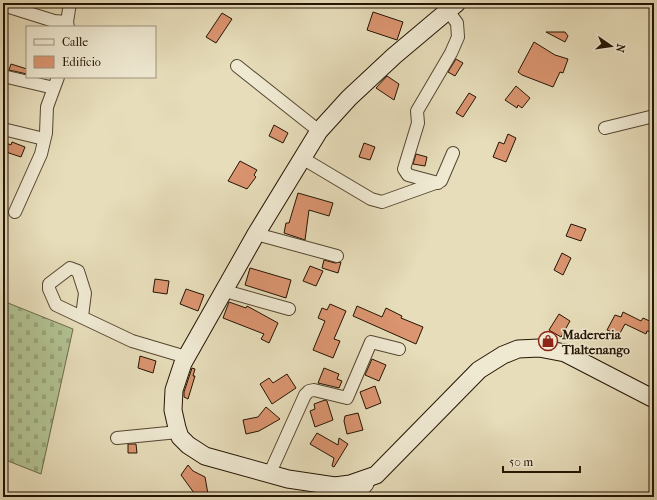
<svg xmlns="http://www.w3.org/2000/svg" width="657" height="500" font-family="'IM FELL French Canon',serif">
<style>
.cemetery{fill:url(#cemetery-stones);stroke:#6b6b4a}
.building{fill:#db9570;stroke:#241403}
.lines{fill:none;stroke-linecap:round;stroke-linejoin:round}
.street-casing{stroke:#554631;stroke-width:14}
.secondary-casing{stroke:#241403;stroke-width:19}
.street{stroke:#efe9d2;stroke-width:12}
.secondary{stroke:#efe9d2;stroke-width:17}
.labels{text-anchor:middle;stroke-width:3;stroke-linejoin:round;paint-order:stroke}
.poi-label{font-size:13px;font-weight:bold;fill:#241403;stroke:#efe9d2;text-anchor:start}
</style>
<defs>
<pattern id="cemetery-stones" width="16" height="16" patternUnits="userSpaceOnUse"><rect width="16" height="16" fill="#b2c292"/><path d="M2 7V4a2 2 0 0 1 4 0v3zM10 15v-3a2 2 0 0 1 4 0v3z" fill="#99a67c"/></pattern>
</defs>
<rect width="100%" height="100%" fill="#e7ddba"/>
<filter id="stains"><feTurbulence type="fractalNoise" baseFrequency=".005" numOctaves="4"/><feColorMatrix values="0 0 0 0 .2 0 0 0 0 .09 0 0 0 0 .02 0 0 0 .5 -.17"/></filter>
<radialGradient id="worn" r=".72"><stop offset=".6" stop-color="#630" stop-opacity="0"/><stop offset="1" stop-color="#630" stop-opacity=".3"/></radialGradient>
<!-- cemetery -->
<path class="cemetery" d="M3 301 73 329 41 474 3 459Z"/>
<!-- building -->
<path class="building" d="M373 12 403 22 397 40 367 30Z
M222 13 232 19 216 43 206 37Z
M546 32H565L568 36 565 42Z
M534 42 555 55 568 59 563 73 560 72 553 87 522 75 518 72Z
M456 59 463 63 455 76 448 72Z
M11 64 27 69V74L9 70Z
M387 76 399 84 394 100 376 88Z
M516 86 530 98 522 108 518 105 517 108 505 100Z
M469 93 476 97 463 117 456 113Z
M274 125 288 133 283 143 269 136Z
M508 134 516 138 506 162 493 157 499 142 504 144Z
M12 142 25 147 21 157 3 151 6 143 11 145Z
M364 143 375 147 370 160 359 157Z
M416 154 427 157 425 166 413 164Z
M240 161 257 170 254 175 256 177 247 189 228 181Z
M298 193 333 203 329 216 309 210 305 240 284 233 286 223H289Z
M571 224 586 229 581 241 566 236Z
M562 253 571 258 563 275 554 270Z
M324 260 335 263 341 262 338 273 322 268Z
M310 266 323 271 316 286 303 281Z
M250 268 291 280 286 298 245 285Z
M155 279 169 281 167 294 153 292Z
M186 289 204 295 198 311 180 304Z
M229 302 246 308 247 306 278 323 269 343 261 339 264 334 223 318Z
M330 304 346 311 334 339 340 341 333 358 313 350 325 321 318 318 322 308 327 310Z
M357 306 382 317 386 308 402 316 401 318 423 327 416 344 353 316Z
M623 312 641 321 643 318 654 323V333L647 331 646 334 625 324 619 335 607 330 615 315 621 317Z
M559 314 570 321 561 337 549 330Z
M140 356 156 361 153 373 138 368Z
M372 359 386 365 379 381 365 375Z
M192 368 195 369 193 376H195L188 399 184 397V392Z
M324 368 339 374 337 379 342 381 339 388 318 383Z
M287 374 296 388 272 404 260 384 269 378 273 383Z
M375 386 381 403 366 409 360 392Z
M325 400 327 401 333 420 315 427 310 411 315 409 314 404Z
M266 407 280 419 259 431 246 434 243 420 258 417Z
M358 413 363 430 347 434 344 421 345 416Z
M317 433 338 445 339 438 348 444 334 467 332 466 334 458 310 444Z
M128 444H136L137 453H128Z
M188 465 193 471 205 477 208 494 204 497H197L181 475Z"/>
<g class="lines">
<!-- street casing -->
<g class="street-casing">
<path id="street" d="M3 5 54 21 67 22
M68 27 67 22 70 3
M237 66 319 131
M3 76 54 88
M605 128 654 116
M3 129 44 139
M302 158 371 199 382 202 441 181 453 153
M438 183 408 175 404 169 418 123 417 111 451 53 458 37 457 23 448 11
M15 212 41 154 46 133 47 107 58 77
M256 234 337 256
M225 291 289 309
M82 316 85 293 78 271 70 268 49 284V289L56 305 132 341 186 357
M117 438 178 432
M269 475 305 395 309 391 314 390 347 398 371 342 399 349
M356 497 367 485 370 478"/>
</g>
<!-- secondary casing -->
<g class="secondary-casing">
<path id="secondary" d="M457 3 394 56 349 98 319 131 256 234 183 363 174 390 173 410 177 428 180 437 188 445 205 456 288 479 335 486 350 484 376 475 479 370 503 355 518 349 539 348 565 353 654 399"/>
</g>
<!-- street -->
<use href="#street" class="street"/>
<!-- secondary -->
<use href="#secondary" class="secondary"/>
</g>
<!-- icons -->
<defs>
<g id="shop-ring" transform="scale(1)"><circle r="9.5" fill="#efe9d2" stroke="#8f2418" stroke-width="1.5"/><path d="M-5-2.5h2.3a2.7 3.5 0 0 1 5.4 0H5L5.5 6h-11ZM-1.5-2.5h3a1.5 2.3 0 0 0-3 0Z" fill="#8f2418"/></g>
</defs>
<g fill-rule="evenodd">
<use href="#shop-ring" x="548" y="341"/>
</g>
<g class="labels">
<!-- poi labels -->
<g class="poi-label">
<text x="562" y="339">Madereria<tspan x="562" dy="15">Tlaltenango</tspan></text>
</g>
</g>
<!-- margin -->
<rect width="657" height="500" fill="none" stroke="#e7ddba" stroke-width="16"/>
<rect x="4" y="4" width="649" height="492" fill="none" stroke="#241403" stroke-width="2"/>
<rect x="8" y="8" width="641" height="484" fill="none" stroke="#241403"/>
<!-- legend -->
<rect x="26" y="26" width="130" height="52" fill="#efe9d2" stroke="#9e947f"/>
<rect x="34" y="39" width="20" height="6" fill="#efe9d2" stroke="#9e947f"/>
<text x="62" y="46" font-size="12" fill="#241403">Calle</text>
<rect x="34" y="56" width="20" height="12" fill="#db9570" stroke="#9e947f"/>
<text x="62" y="66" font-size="12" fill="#241403">Edificio</text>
<!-- north arrow -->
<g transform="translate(611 46) rotate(103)" stroke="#efe9d2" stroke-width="3" paint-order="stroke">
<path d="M0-3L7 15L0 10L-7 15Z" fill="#241403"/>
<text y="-6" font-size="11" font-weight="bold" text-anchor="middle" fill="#241403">N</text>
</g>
<!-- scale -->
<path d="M503 466v6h77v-6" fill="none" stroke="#241403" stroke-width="2"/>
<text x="509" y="466" font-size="12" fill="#241403" stroke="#efe9d2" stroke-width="3" paint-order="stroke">50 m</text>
<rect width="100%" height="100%" filter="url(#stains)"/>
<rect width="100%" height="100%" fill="url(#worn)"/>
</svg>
